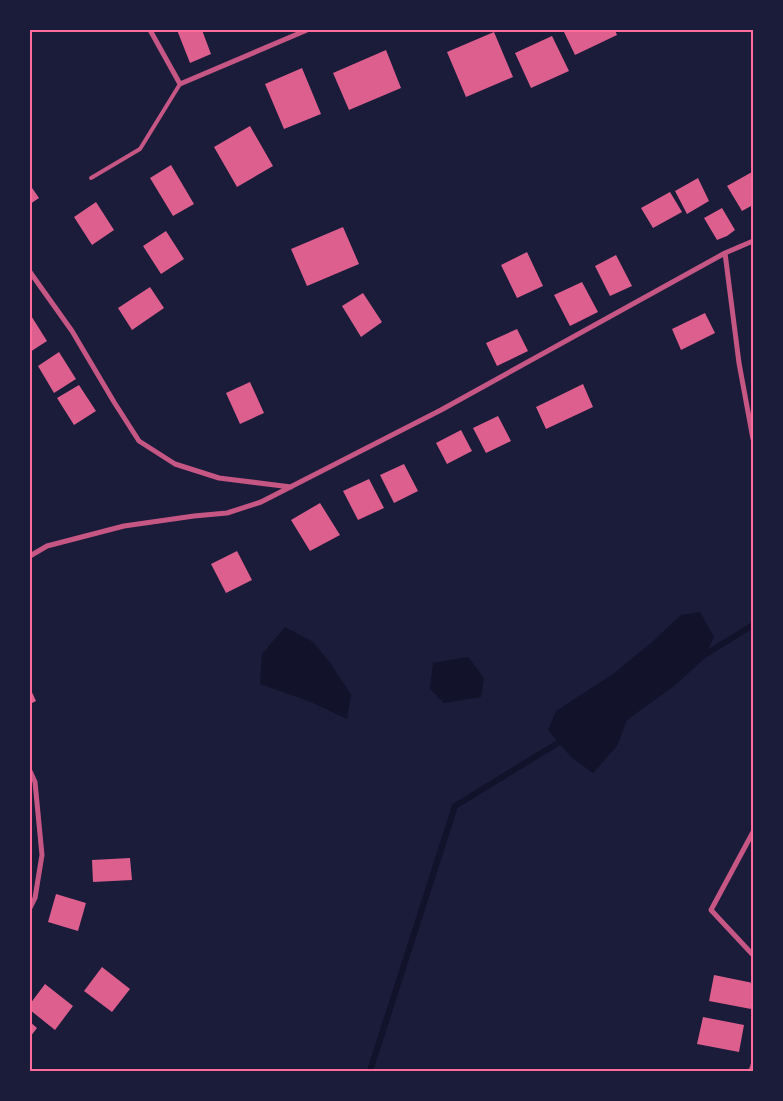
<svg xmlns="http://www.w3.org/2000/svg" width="783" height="1101" font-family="'IBM Plex Sans',sans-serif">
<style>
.water{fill:#12122b}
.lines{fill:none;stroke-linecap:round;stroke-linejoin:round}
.stream{stroke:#12122b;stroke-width:6}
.building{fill:#dd5f8e}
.service{stroke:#c65784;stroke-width:4}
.minor{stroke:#c65784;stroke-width:5}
.neatline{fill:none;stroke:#ff6b9d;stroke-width:2}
</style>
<rect width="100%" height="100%" fill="#1b1b3a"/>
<!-- water -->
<path class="water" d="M700 612 714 637 703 660 674 686 627 720 617 746 593 773 571 757 548 730 556 711 613 674 651 643 681 615Z
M285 627 313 642 331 664 351 695 347 719 311 702 260 684 262 654Z
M468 657 484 678 481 697 444 703 430 689 433 663Z"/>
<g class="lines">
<!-- stream -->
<path class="stream" d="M701 657 753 625
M370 1071 455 806 566 738"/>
</g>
<!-- building -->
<path class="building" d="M177 30H202L211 54 190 63Z
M563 30H615L617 35 575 55Z
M494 32 513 77 466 97 447 52Z
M552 36 569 71 531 88 515 53Z
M386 50 401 88 349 110 333 73Z
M302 68 321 114 284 129 265 84Z
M250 126 273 166 237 187 214 147Z
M171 165 194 204 173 216 150 178Z
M752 172 753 174V205L742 211 727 186Z
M698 178 709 201 687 214 675 191Z
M30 185 39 198 30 204Z
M670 192 682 212 653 228 641 208Z
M96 202 114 230 92 245 74 217Z
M722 208 735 230 727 236 717 240 704 218Z
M343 227 359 264 307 286 291 249Z
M166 231 184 259 161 274 143 246Z
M527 252 543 286 517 298 501 265Z
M616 255 632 286 610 296 595 266Z
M582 282 598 312 570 326 554 295Z
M150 287 164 308 132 330 118 308Z
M363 293 382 322 361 337 342 306Z
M705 313 715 333 681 350 672 329Z
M30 314 47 341 30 352Z
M517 329 528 351 497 366 486 343Z
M59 352 76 379 54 393 38 366Z
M250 382 264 413 240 424 226 393Z
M583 384 593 407 546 429 536 407Z
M79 385 96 411 74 425 57 398Z
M498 416 511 441 486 453 473 428Z
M461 430 472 451 447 464 436 443Z
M404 464 418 491 394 503 380 475Z
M369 479 384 508 358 520 343 491Z
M320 503 340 535 310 551 291 520Z
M237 551 252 580 226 593 211 564Z
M30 688 36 701 30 704Z
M130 858 132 880 93 882 92 860Z
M56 894 86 903 78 931 48 922Z
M102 967 130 989 112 1012 84 991Z
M714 975 753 983V1000L751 1009 709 1001Z
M45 984 73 1006 55 1030 30 1010V1004Z
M703 1017 744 1025 739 1052 697 1044Z
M30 1022 37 1028 30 1037Z"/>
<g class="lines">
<!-- service -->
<path class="service" d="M91 178 140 149 180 84"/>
<!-- minor -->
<path class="minor" d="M150 30 180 84 307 30
M725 253 739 363 753 439
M30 272 72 331 114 402 139 441 175 464 219 478 291 487
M30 556 47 546 124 526 194 516 227 513 261 502 441 410 725 253 753 241
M30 771 35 782 42 855 35 898 30 908
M753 832 711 910 753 955
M751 1071 753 1065"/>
</g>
<!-- border -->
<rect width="783" height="1101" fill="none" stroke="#1b1b3a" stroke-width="62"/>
<rect x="31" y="31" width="721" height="1039" class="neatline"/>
</svg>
